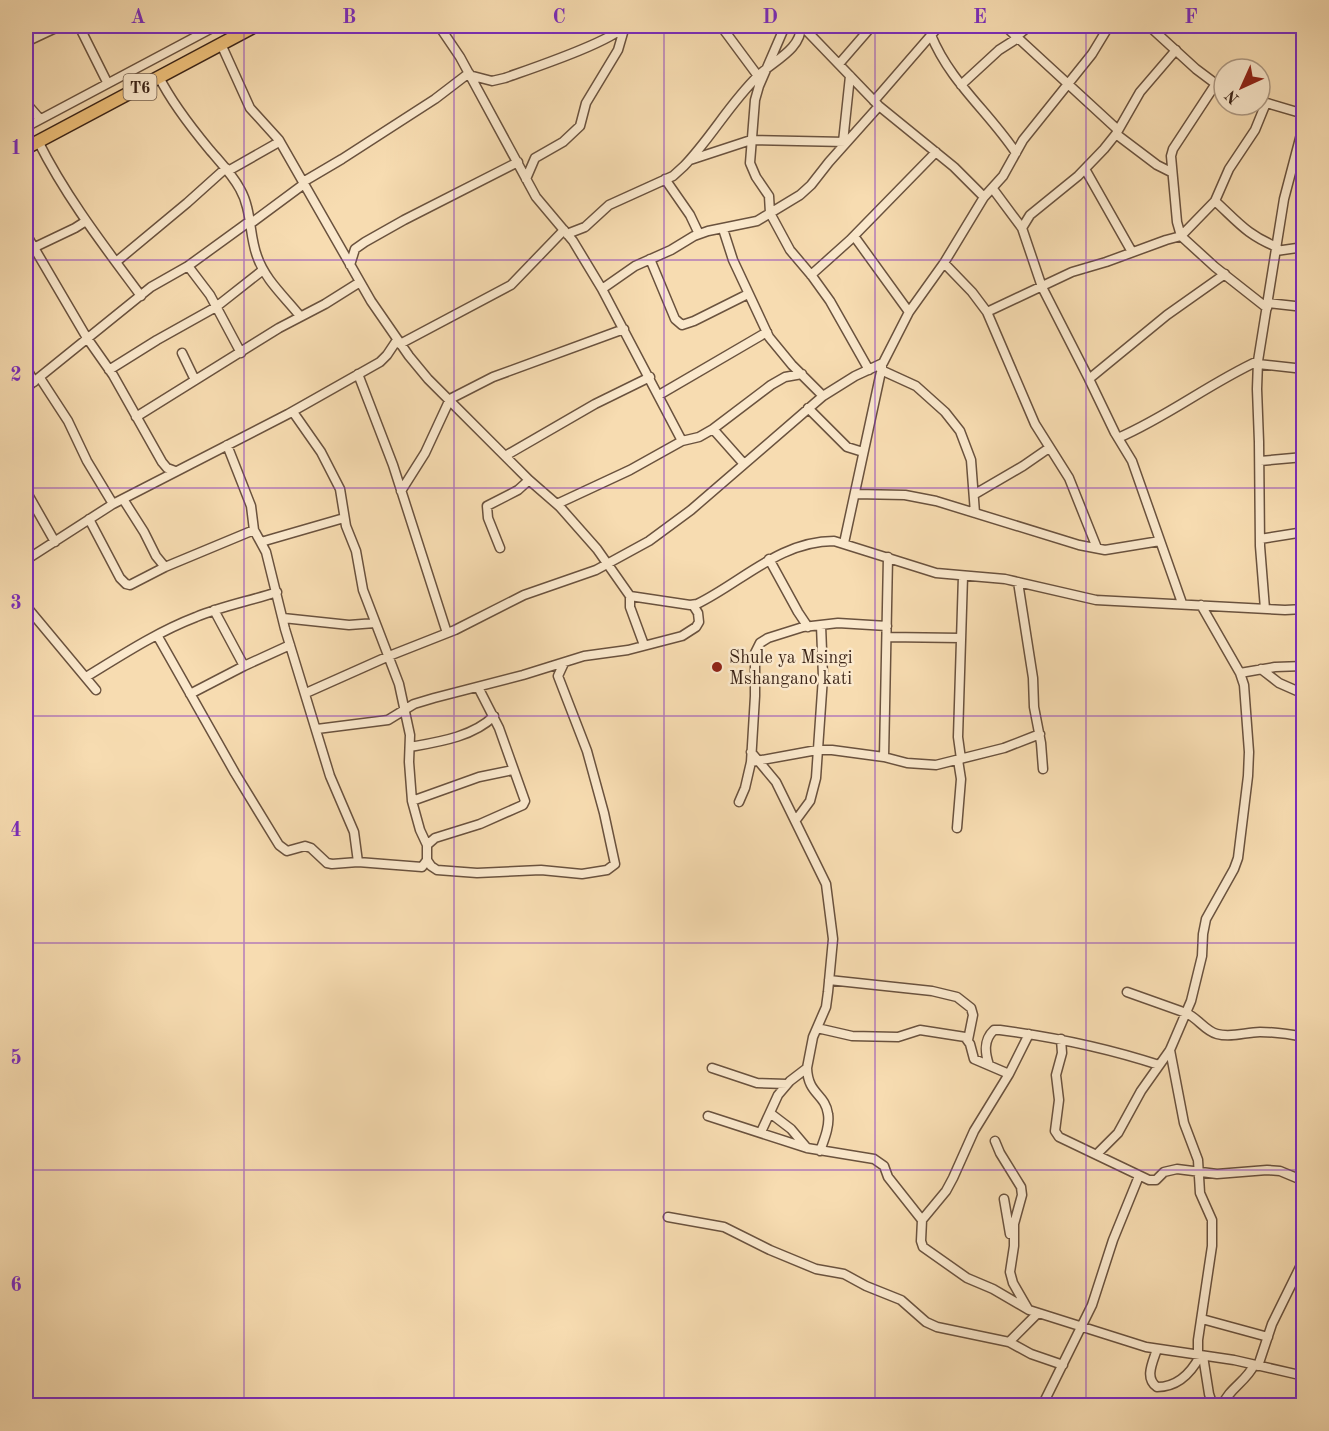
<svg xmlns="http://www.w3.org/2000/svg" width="1329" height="1431" font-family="'Old Standard TT',serif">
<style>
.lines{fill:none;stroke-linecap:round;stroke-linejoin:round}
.minor-casing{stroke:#6a523e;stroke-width:11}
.highway-casing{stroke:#3b2417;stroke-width:15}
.minor{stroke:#fae8cc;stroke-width:8}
.highway{stroke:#ecbe78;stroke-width:12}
.grid{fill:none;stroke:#7b2cbf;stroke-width:1.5;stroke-opacity:0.55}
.poi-dot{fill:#8f2418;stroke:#fae8cc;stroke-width:2}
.labels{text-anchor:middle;stroke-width:5;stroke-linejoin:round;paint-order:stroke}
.shield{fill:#fae8cc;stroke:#745f4d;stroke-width:1.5}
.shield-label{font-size:16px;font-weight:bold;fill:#3b2417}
.poi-label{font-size:18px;fill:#3b2417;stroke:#fae8cc;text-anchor:start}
.neatline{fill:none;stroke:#7b2cbf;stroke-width:2}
.grid-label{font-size:20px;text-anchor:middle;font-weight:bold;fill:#7b2cbf}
</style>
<rect width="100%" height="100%" fill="#f7dcb1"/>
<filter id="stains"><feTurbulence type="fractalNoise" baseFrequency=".00333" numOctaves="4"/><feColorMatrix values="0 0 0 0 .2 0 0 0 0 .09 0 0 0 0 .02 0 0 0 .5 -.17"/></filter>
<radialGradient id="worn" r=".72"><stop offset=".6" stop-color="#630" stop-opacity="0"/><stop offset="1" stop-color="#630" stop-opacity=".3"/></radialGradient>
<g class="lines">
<!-- minor casing -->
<g class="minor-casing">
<path id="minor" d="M79 26 107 82
M439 26 460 57 536 197 573 241 602 289 682 441
M721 26 758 76
M785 26 759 86 755 100 750 163 756 177 769 196 770 213 790 250 812 276 830 301 869 370
M802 26 879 106 954 167 984 197
M1005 26 1118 130
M1149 26 1196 69 1224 90
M931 35C950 82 989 112 1016 153
M1016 37 1029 26
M26 42 60 26
M221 44 250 108 279 140 371 301 409 356 428 379 529 480 560 507 597 549 630 596 690 605 697 604C742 582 780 541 834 541L936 573 1005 579 1096 600 1285 610 1304 609
M839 64 872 26
M469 75 492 81 505 78C527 70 612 42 624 26
M159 77C172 103 190 126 209 149 220 162 232 174 240 189 252 210 249 235 257 256 265 280 285 297 300 316
M961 85 999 50 1018 38
M1215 85 1173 149 1171 156 1177 222 1181 236 1215 267 1267 308
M874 101 939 26
M1260 101 1304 114
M26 103 40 119
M26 127 216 26
M1116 134 1157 165 1171 172
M38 141C66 197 104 246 141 296
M843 142 850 76
M690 160 751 140 846 142
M1085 169 1132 252
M228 171 279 142
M526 179 535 158 563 142 580 126 586 103 618 50 625 26
M665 179 690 215 699 234
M303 182 342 159 435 99 469 73
M993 189 1022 228 1042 287 1089 379 1115 433 1132 461 1182 603
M1215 201C1238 222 1247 235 1277 247
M250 224 304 184
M1022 228 1030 215 1078 176 1104 149 1116 134 1140 92 1176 50
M723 229 733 260 769 337 792 365 823 396
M26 234 87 338 113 375 162 462 167 468 175 471
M567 234 585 227 609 205 673 176 684 166C711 138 730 103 758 76 773 61 801 50 801 26
M854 236 909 312
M33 248 75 228 86 221
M1276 251 1304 247
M650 259 675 319 682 325 694 321 748 294
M116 262 187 203 226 168
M944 263 972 292 987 312 1035 424 1069 478 1097 548
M350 265 355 249 365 242 404 220 518 162
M188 266 210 295 241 353
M811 275 850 240 936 152
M602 289 635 266 671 250 694 236 708 231 757 221 800 195 811 185 829 162 879 106
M1268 303 1304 307
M987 312 1072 272 1106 262 1166 240 1181 236 1215 201 1229 169 1255 130 1266 103
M400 344 511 285 564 230
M182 353 195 380
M1258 364 1304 369
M26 367 34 382
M109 370 157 340 216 307 263 270
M881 370 916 386 945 412 960 431 971 460 975 513
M358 374 393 465 447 633
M40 378 68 421 87 461 113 504
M1089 379 1167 315 1225 274
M26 388 151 287 188 266 250 221
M659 395 767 332
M808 408 847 447 863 452
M293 412 321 452 340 489 346 526 356 551 363 590 399 684 410 735 409 762 412 801 420 830 427 845
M136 417 279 328 325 304 360 282
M713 429 744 464
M1118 438C1167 417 1210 383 1258 361
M227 445 251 506 254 530 266 552 285 629 330 776 354 832 358 862
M505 456 595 404 650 377
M1260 461 1304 457
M26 491 55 542
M401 491 425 453 450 399 493 377 624 329
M855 494 905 495 936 501 1079 545 1105 550 1160 541
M975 494 1023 466 1049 448
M123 499 144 532 156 556 165 567
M557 504 630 470 682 441 699 437 713 429 771 385 785 377 802 374
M89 519 120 578 126 584 130 585 165 567 254 530
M1260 539 1304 532
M261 542 344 518
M844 543 882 367
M500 548 488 518 487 506 518 490 529 480
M769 559 798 612 808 627
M26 560 113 504 288 414 380 362 387 355 397 340
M1018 582 1033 678 1034 707 1041 743 1043 769
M630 596V607L644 645
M26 606 96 690
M1265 609 1260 546 1259 442 1257 389 1258 361 1284 199 1304 123
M214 610 244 666
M283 618 349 625 375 623
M157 635 235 773 279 845 287 851 305 846 311 848 327 863 332 864 358 862 422 867 427 860V845L435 838 480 824 523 805 525 801 499 728 478 687
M887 637 961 638
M1261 669 1279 683 1304 694
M1240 673 1275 667 1304 666
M86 677C122 655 157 632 196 617 222 606 250 601 277 592
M306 693 389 656 455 630 524 595 596 570 649 541 691 510 823 396 855 376 883 363 909 312 944 263 984 197 1003 176 1023 140 1092 54 1109 26
M190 694 244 666 290 645
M317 729 388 720 414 704 434 698 523 675 584 656 628 650 682 636 696 627 699 622 698 613 693 605
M410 747C438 742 473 737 494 716
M751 752 776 782 826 884 833 939 828 992 826 1007 813 1037 807 1068 790 1081 778 1095 761 1132
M884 757 888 557
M961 759 958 737 963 576
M751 762 817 750H832L884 757 907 763 936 765 1004 748 1040 734
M412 801 479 777 513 770
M739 802 745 788 751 762 755 696V653L760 643 768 638 803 627 838 623 887 626
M796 820 810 801 816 778 823 677 821 625
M957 828 961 779 958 760
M427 860 431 866 437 870 477 873 541 870 582 874 607 870 615 864 604 813 587 751 558 676 564 663
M829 980 932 991 957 997 971 1008 973 1015 968 1040
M1127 992 1186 1013C1198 1018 1205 1031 1217 1034 1232 1038 1246 1032 1260 1032 1275 1032 1289 1034 1304 1037
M817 1028 852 1036 898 1037 920 1030 965 1037 970 1044 974 1059 1009 1074
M1061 1039 1062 1053 1056 1075 1059 1100 1055 1131 1059 1137 1149 1180H1156L1164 1172 1177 1169 1217 1174 1267 1170 1280 1171 1304 1181
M1170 1050 1184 1123 1198 1160 1200 1193 1212 1220V1246L1198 1340V1356
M989 1065C985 1053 983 1040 994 1030H1000C1054 1037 1107 1048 1159 1065
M712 1068 757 1083 787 1084
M807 1068C808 1095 825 1093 828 1114 830 1126 824 1140 820 1151
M770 1113 791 1129 807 1148
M708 1116 807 1148 874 1159 884 1166 888 1177 922 1220 921 1241 923 1247 967 1278 993 1289 1029 1310 1146 1347 1234 1360 1304 1376
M995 1141 1000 1153 1021 1187 1022 1195 1014 1224V1246L1010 1272 1013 1283 1028 1309
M1097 1154 1118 1133 1141 1091 1170 1050 1191 1001 1202 956 1203 934 1206 919 1234 869 1238 858 1248 776 1249 752 1244 685 1240 673 1201 605
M1004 1199 1010 1234
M668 1217 724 1227 770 1250 816 1269 844 1274 866 1286 901 1300 926 1322 937 1327 1009 1342 1038 1313
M922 1220 946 1191 953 1178 974 1131 1009 1074 1029 1034
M1202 1319 1268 1337
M1009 1342 1031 1354 1063 1365
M1157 1349C1153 1362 1144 1378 1157 1387 1178 1387 1191 1373 1200 1356
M1203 1356 1209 1394 1213 1406
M1258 1366 1272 1324 1304 1259
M1042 1406 1092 1305 1113 1240 1139 1176
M1222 1406C1229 1388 1246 1382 1254 1365"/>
</g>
<!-- highway casing -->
<g class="highway-casing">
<path id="highway" d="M26 148 255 26"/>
</g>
<!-- minor -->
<use href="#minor" class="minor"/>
<!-- highway -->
<use href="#highway" class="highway"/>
</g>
<!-- grid -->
<path class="grid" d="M244 26V1406M454 26V1406M664 26V1406M875 26V1406M1086 26V1406M26 260H1304M26 488H1304M26 716H1304M26 943H1304M26 1170H1304"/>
<!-- markers -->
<circle class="poi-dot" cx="717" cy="667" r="6"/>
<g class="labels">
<!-- shield labels -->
<rect class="shield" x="123.5" y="74" width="33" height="26" rx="4.5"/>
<g class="shield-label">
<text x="140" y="93">T6</text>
</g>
<!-- poi labels -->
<g class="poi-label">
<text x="729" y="663">Shule ya Msingi<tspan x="729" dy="21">Mshangano kati</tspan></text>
</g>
</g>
<!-- margin -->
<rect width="1329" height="1431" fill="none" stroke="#f7dcb1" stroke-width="66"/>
<!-- north arrow -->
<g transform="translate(1242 87) rotate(225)"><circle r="28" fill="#fae8cc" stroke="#ae9a84" stroke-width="1.5"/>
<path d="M0-4.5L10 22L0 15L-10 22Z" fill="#8f2418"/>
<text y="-9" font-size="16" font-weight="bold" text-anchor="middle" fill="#3b2417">N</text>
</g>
<rect x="33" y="33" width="1263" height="1365" class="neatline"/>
<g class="grid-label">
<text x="138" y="23">A</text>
<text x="349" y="23">B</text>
<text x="559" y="23">C</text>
<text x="770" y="23">D</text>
<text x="980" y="23">E</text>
<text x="1191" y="23">F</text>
<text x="16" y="154">1</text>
<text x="16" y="381">2</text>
<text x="16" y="609">3</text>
<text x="16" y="836">4</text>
<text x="16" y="1064">5</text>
<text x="16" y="1291">6</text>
</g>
<rect width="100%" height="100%" filter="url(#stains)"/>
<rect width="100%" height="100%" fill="url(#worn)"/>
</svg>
